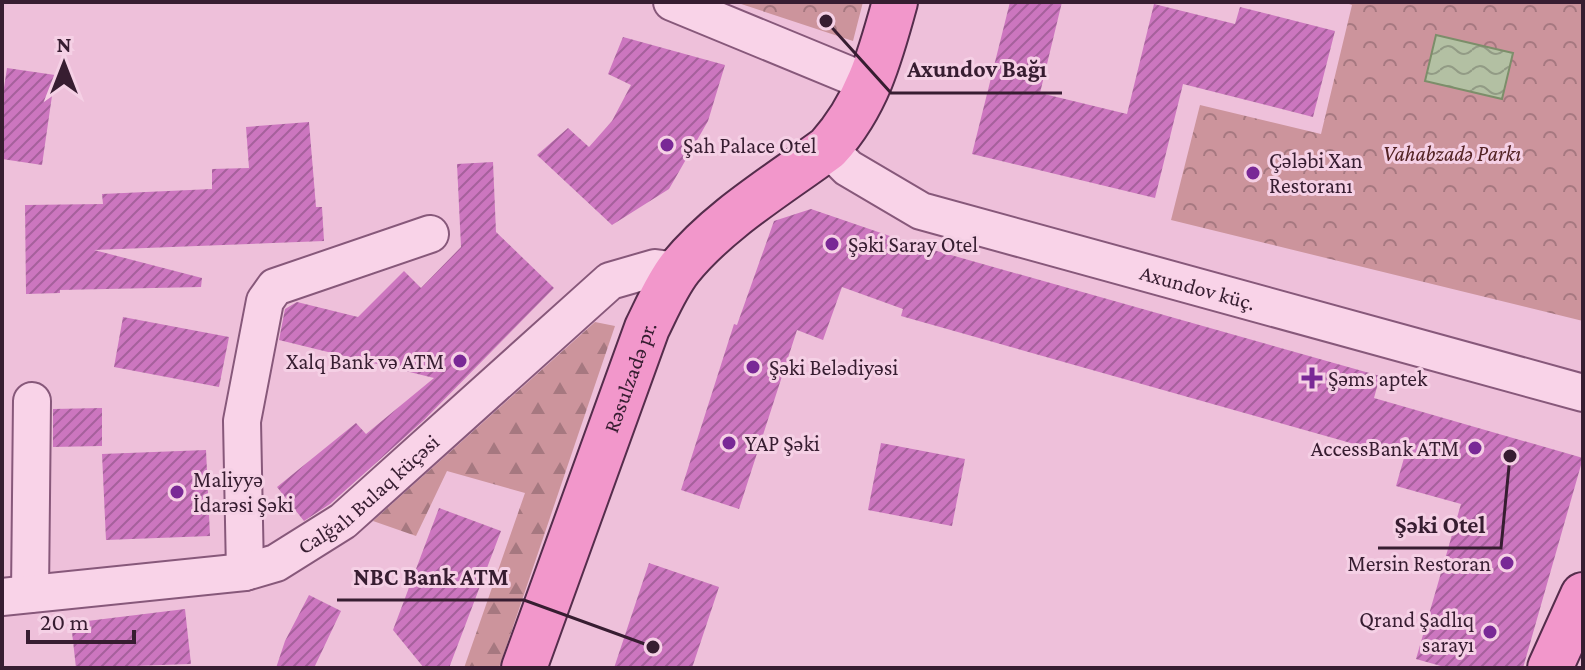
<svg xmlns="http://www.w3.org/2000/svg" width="1585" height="670" font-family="'Crimson Pro',serif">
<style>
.forest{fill:url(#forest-firs)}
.park{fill:url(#park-crowns)}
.water{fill:url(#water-waves);stroke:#7c8e6a;stroke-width:2}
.building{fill:url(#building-hatch)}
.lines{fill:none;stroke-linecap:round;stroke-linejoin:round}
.minor-casing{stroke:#87587a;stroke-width:40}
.major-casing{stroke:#552d4c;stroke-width:48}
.minor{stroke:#f9d3e8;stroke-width:36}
.major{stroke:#f297cb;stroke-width:44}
.poi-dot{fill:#792896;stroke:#f5d0e5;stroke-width:3}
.labels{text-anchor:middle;stroke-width:6;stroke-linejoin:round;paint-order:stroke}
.poi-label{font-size:22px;fill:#371d31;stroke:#f5d0e5;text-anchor:start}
.park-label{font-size:22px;font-style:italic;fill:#532324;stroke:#f5d0e5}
.street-label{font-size:22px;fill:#371d31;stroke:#f5d0e5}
.leader{fill:none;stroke:#371d31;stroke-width:3}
.callout-dot{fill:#371d31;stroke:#f5d0e5;stroke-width:3}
.callout-label{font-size:24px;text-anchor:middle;font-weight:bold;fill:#371d31;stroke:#f5d0e5;stroke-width:6;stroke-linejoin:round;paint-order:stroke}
</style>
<defs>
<pattern id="forest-firs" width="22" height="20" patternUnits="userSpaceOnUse" patternTransform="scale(2)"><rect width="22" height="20" fill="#cc949c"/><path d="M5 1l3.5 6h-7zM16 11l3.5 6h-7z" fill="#a67880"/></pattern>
<pattern id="park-crowns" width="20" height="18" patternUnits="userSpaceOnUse" patternTransform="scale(2)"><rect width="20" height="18" fill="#cc949c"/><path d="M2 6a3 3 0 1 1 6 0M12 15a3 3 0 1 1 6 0" fill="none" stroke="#a67880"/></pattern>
<pattern id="water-waves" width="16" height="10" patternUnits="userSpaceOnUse" patternTransform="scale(2)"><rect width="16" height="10" fill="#b3c0a3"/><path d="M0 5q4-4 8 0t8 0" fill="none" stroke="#929b85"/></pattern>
<pattern id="building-hatch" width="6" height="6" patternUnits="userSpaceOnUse" patternTransform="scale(2)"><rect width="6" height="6" fill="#cc76bf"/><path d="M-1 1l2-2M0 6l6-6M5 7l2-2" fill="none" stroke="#a6609c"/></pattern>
</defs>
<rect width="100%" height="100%" fill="#eec0da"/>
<!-- forest -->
<path class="forest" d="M595 322 615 326 499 668H464L525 493 447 471 416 536 373 521Z"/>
<!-- park -->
<path class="park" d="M735 2H863L853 41Z
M1343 2H1583V321L1171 220 1200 105 1321 134 1352 5Z"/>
<!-- water -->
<path class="water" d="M1436 35 1513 53 1502 99 1425 81Z"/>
<!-- building -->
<path class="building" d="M1010 2H1062L1040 93 1127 114 1154 4 1235 24 1240 7 1335 31 1313 117 1183 84 1155 198 972 154Z
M623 37 725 65 708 121 669 189 612 225 537 155 568 128 589 147 612 121 631 85 608 74Z
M7 68 55 75 42 165 2 159V101Z
M309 122 316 207H322L324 241 94 250 202 278 201 287 60 290V293L26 294 25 205 103 204 102 194 212 189V169L249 168 246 127Z
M493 162 496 232 554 288 424 420 330 504 304 521 277 487 356 423 366 434 434 378 279 340 285 309 297 302 358 317 404 271 421 288 461 247 457 164Z
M811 209 919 246 1380 376 1374 398 1583 458 1523 668H1448L1416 659 1461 504 1396 486 1404 458 901 316 903 309 842 287 823 340 797 330 739 509 681 490 734 324 737 325 774 221Z
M123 317 229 337 219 387 114 367Z
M102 408V446L53 447V409Z
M881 443 965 459 952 526 868 510Z
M206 450 210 536 106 540 102 454Z
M439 508 501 531 449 668H424L393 630Z
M649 563 719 587 692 668H614Z
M309 595 341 611 314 668H276L285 641Z
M185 609 191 664 76 668 71 623Z"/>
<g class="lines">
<!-- minor casing -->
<g class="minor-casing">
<g id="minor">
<path d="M672 2 871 84"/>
<path id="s1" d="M828 148 848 168 921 211 1583 393"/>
<path d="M245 572 242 421 265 301 275 287 430 234"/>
<path d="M30 594 32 401"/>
<path id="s2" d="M2 597 245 572 276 563 343 521 610 281 655 268 677 271"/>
</g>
</g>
<!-- major casing -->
<g class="major-casing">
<g id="major">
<path id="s3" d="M524 668 647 328C657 308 666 286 680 268 719 220 778 185 828 148 867 105 880 57 895 2"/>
<path d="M1550 668 1583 595"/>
</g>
</g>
<!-- minor -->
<use href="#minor" class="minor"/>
<!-- major -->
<use href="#major" class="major"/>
</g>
<!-- markers -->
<g class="poi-dot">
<circle cx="667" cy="145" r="8"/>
<circle cx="1253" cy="173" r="8"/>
<circle cx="832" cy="244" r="8"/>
<circle cx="460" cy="361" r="8"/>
<circle cx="753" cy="367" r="8"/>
<path d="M1308 366h8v8h8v8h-8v8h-8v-8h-8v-8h8z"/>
<circle cx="729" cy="443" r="8"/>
<circle cx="1475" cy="448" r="8"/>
<circle cx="177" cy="492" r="8"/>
<circle cx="1507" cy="563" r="8"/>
<circle cx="1490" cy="632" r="8"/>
</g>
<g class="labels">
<!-- poi labels -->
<g class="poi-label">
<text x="683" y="153">Şah Palace Otel</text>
<text x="1269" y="168">Çələbi Xan<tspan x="1269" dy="25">Restoranı</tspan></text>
<text x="848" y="252">Şəki Saray Otel</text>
<text x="444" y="369" text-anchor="end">Xalq Bank və ATM</text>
<text x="769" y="375">Şəki Belədiyəsi</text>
<text x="1328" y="386">Şəms aptek</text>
<text x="745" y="451">YAP Şəki</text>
<text x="1459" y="456" text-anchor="end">AccessBank ATM</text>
<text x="193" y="487">Maliyyə<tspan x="193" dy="25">İdarəsi Şəki</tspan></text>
<text x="1491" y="571" text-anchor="end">Mersin Restoran</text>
<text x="1474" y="627" text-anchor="end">Qrand Şadlıq<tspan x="1474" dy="25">sarayı</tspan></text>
</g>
<!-- park labels -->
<g class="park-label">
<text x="1452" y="161">Vahabzadə Parkı</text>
</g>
<!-- street labels -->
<g class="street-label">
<text dy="8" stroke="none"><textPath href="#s1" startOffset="400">Axundov küç.</textPath></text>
<text dy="8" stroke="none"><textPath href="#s3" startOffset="310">Rəsulzadə pr.</textPath></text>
<text dy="8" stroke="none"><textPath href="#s2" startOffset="392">Calğalı Bulaq küçəsi</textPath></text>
</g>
</g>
<!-- callouts -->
<path class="leader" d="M826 21L891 93H1062M1510 456L1501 548H1378M653 647L524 600H337"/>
<g class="callout-dot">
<circle cx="826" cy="21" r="8"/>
<circle cx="1510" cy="456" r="8"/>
<circle cx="653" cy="647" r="8"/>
</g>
<g class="callout-label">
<text x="977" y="77">Axundov Bağı</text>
<text x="1440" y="533">Şəki Otel</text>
<text x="431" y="585">NBC Bank ATM</text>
</g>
<!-- border -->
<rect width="1585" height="670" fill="none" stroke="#371d31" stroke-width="8"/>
<!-- north arrow -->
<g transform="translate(64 64)" stroke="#f5d0e5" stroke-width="6" paint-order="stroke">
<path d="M0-6L14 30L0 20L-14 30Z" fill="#371d31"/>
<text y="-12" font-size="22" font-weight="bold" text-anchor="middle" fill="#371d31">N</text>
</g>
<!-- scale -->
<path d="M28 630v12h106v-12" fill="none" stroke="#371d31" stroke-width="4"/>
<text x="40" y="630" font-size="24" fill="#371d31" stroke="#f5d0e5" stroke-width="6" paint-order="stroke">20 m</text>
</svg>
